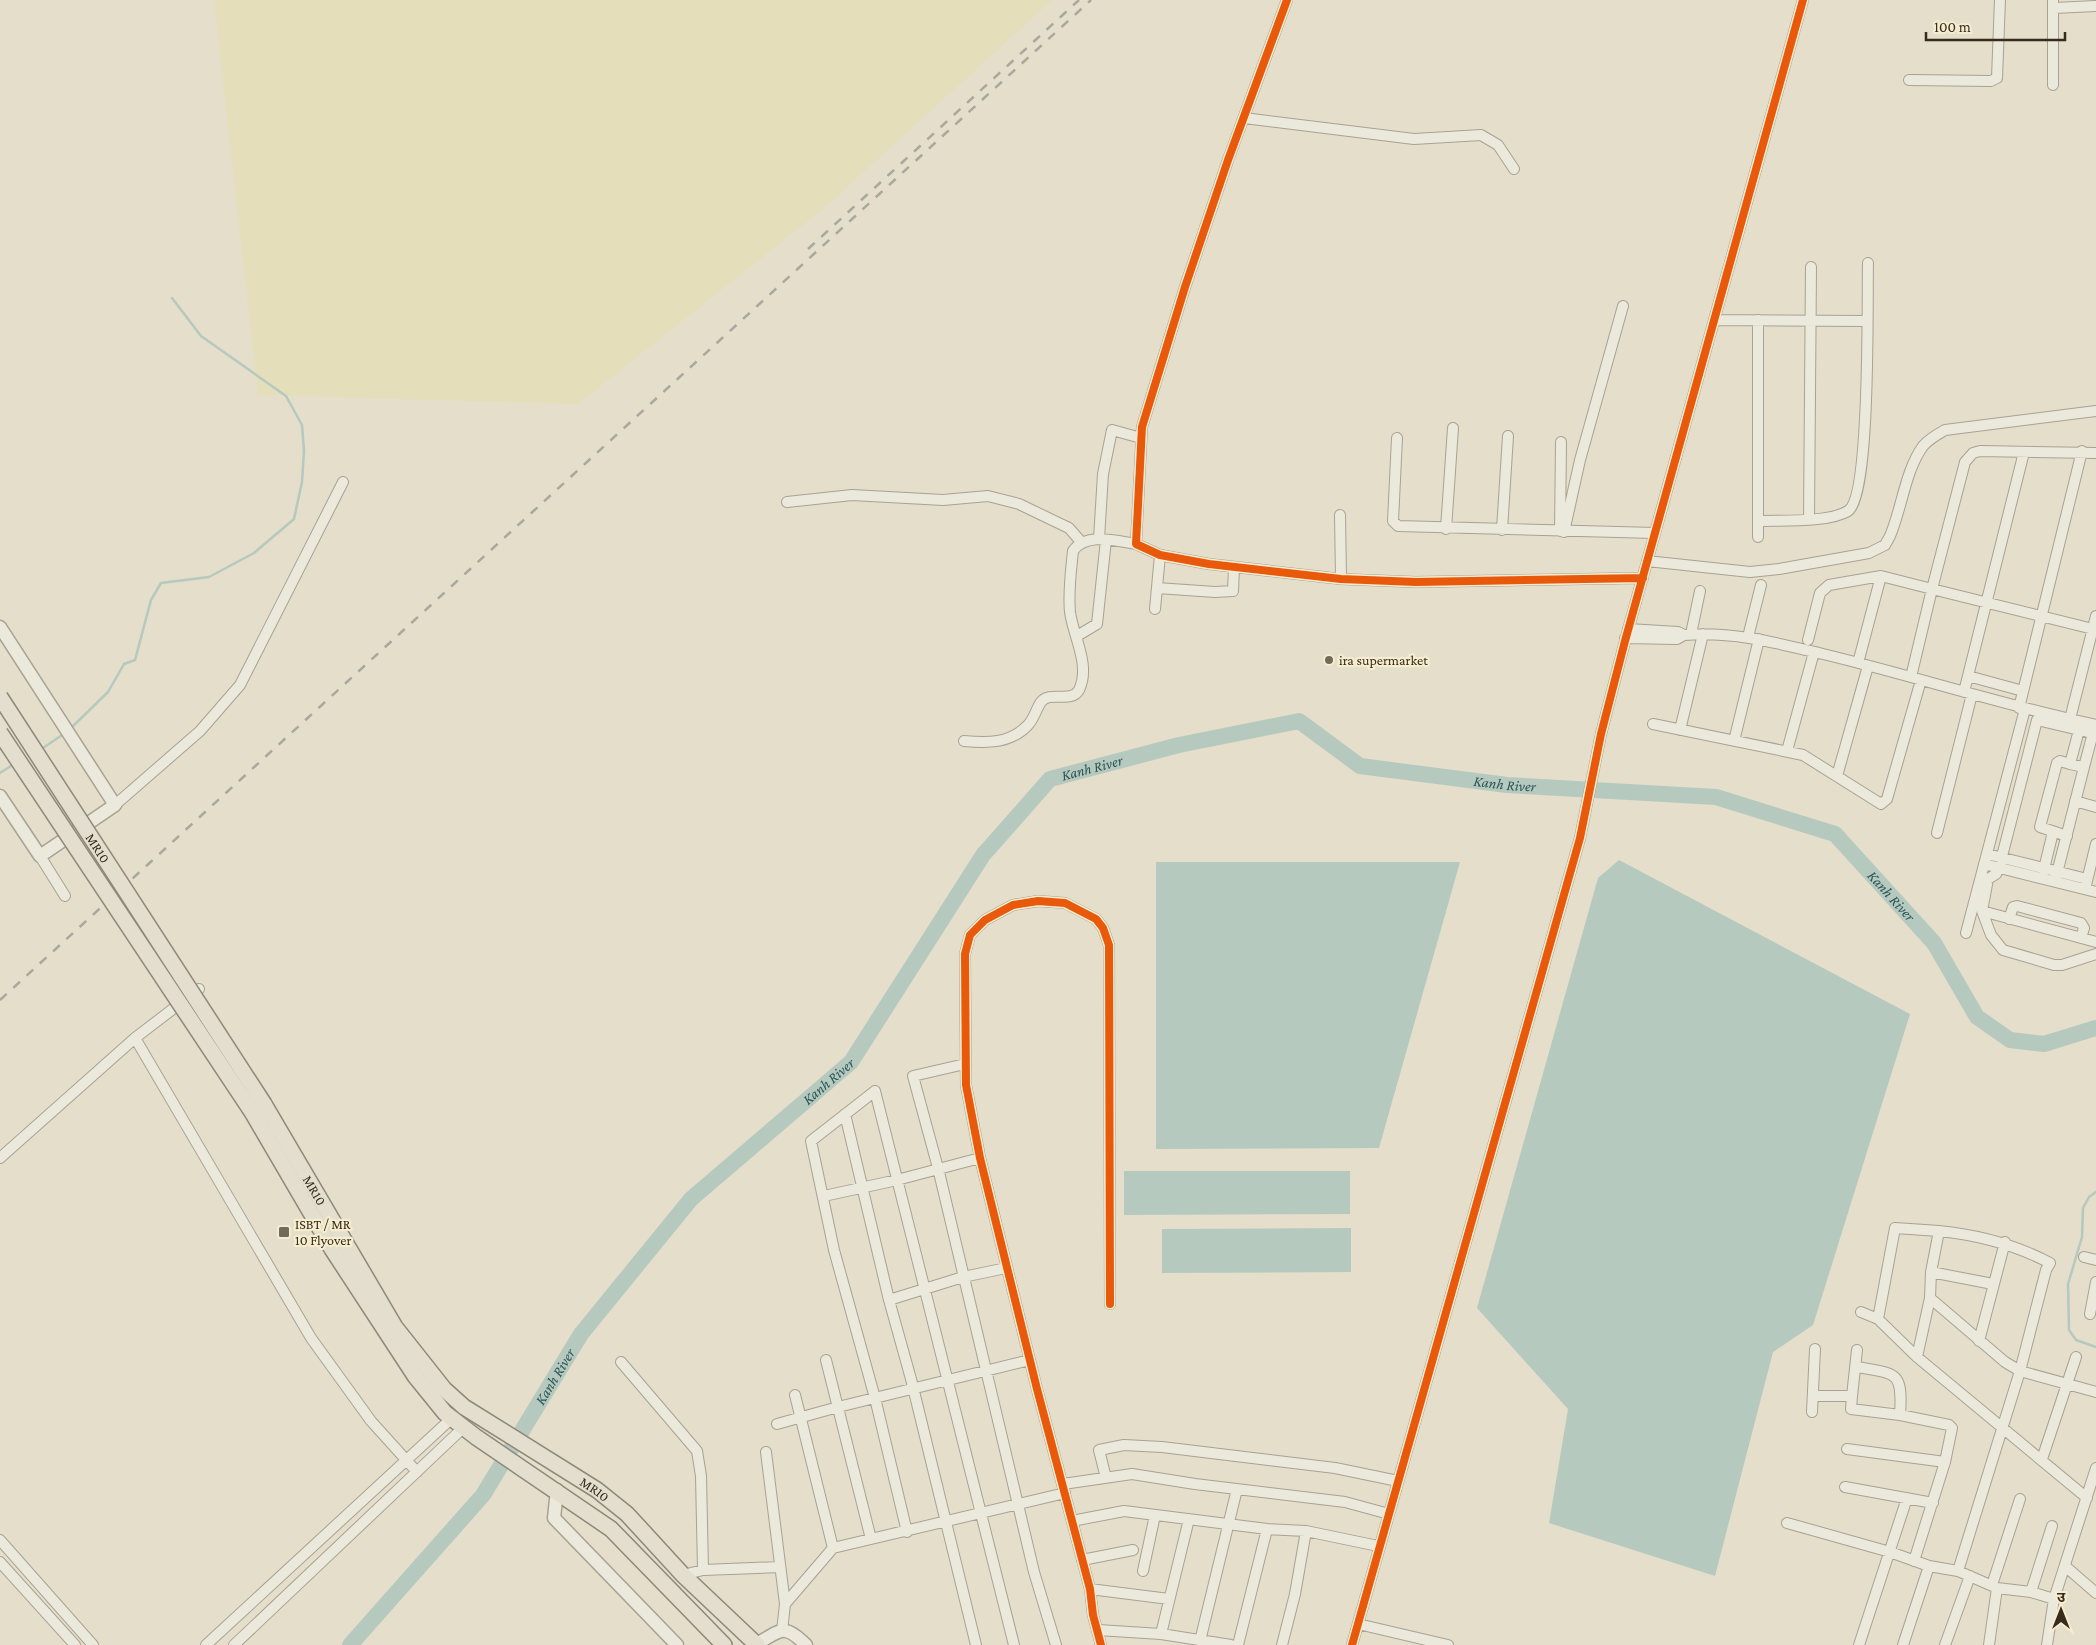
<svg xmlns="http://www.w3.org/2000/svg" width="2096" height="1645" font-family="'Crimson Pro','Noto Sans Devanagari',serif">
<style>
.farmland{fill:#e4dfba}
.water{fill:#b6c9bf}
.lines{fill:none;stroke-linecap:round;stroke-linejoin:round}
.stream{stroke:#b6c9bf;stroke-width:2.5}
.river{stroke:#b6c9bf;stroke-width:16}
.minor-casing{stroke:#a8a294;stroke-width:12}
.tertiary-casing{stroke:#a8a294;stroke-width:15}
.primary-casing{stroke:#8e887a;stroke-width:18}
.minor{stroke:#ebe8dc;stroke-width:10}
.tertiary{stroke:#ebe8dc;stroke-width:12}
.primary{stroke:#e3decd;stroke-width:15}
.rail{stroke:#aaa79c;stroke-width:2.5;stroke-dasharray:9 9;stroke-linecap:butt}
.primary-bridge-casing{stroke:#8e887a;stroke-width:18;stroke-linecap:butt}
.primary-bridge{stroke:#e3decd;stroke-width:15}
.cycleway-casing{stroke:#f6edcf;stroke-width:11}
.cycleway{stroke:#e8590c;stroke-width:8}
.poi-dot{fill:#736a59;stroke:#f6edcf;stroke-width:2}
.labels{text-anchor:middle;stroke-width:4.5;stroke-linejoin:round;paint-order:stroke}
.poi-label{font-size:14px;fill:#362b1c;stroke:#f6edcf;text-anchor:start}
.street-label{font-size:14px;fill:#362b1c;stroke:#f6edcf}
.water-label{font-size:15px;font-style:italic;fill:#2b5656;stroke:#f6edcf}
</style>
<rect width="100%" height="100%" fill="#e4deca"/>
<!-- farmland -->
<path class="farmland" d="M214 0H1052L825 207 578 404 258 395Z"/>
<!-- water -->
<path class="water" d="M1619 860 1910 1014 1813 1325 1773 1352 1715 1576 1549 1523 1568 1409 1477 1308 1598 878Z
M1156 862H1460L1379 1148 1156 1149Z
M1124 1171H1350V1214L1124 1215Z
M1351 1228V1272L1162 1273V1229Z"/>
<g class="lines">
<!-- stream -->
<path class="stream" d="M71 728 108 692 124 664 135 660 151 600 161 583 209 577 254 553 294 519 302 482 304 451 302 425 286 396 201 336 172 298
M40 750 65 733
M0 773 14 764
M2096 1192 2089 1197 2083 1208 2082 1237 2068 1284 2069 1330 2076 1340 2096 1347"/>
<!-- river -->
<path class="river" id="s1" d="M350 1645 483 1495 581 1334 691 1199 851 1062 983 855 1050 779 1179 745 1299 721 1360 766 1507 785 1716 797 1835 834 1934 943 1977 1017 2010 1040 2044 1044 2096 1028"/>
<!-- minor casing -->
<g class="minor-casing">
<path id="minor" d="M1287 0 1228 160 1185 287 1142 427 1136 544 1160 555 1209 564 1341 579 1416 582 1643 578
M2053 0V85
M2054 8 2096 6
M1909 80 1991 81 1997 78 2000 0
M1244 118 1414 139 1481 135 1498 145 1514 169
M1714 320 1866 321
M1397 438 1393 521 1398 526 1655 533
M787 502 852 495 943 500 988 496 1019 504 1069 528 1082 543
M1340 515 1341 579
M1809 518 1811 267
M1758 521C1781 520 1828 523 1848 511 1871 496 1867 299 1868 263
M1446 529 1453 428
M1502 530 1508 436
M1560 531 1561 442
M1564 532 1580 460 1623 306
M1758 537V320
M1099 539 1103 474 1112 430 1141 438
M1647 561 1750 572 1779 569 1869 553 1885 545 1890 536C1902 508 1905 471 1923 446 1929 439 1938 434 1945 430L2096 411
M1157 588 1215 592 1233 591 1234 567
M1155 609 1160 555
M1691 634 1700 591
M1684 635C1733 631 1777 643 1823 654 1906 674 1987 700 2070 719L2096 616
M1077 636 1097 624 1106 540
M1748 637 1761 585
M1625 638 1677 639 1684 635 1678 632 1628 629
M1808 640 1820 593 1829 585 1881 576 1932 589 1965 462 1973 453 1980 451 2096 453
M1858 663 1881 576
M1968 676 2023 691
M1911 677 1932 589 2093 629
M1964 692 2024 452
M2019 708 2082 451
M2070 719 2096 725
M1653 724 1803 755 1881 804 1887 799 1921 680
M1680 730 1703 634
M2096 734 2037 720 1999 868 1996 874 1988 879 1982 911 1991 935 2003 950 2054 965H2062L2096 954
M964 741C987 743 1010 744 1028 725 1034 719 1036 709 1041 702 1050 690 1071 704 1079 690 1091 665 1073 636 1070 612 1068 592 1071 571 1073 551 1086 532 1116 541 1136 544
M1734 741 1759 639
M1787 751 1814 652
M2084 767 2093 733
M1837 776 1868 666
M2075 801 2096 807
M115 805 200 731 240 685 343 482
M1937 833 1972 694
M2067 836 2040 827 2057 763 2060 761 2070 764 2079 730
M1987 854 2087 879
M40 856 65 896
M1984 864 2096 892
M2043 873 2053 832
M2055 881 2084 767 2070 764
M2086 885 2096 844
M1982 911 2096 942
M2009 919 2013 907 2017 906 2081 923 2084 928 2081 938
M1966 933 2025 709
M135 1038 311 1338 371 1421 417 1472
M965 1064 913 1076 938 1168 1034 1572 1056 1645
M845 1114 889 1300 911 1379 976 1645
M0 1158 135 1038 199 989
M824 1196 897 1180 980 1158
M2084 1257 2096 1260
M1931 1272 1993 1284
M1930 1298 2005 1362 2020 1371 2096 1392
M889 1300 963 1277 1006 1268
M1861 1312 1878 1319 1917 1357 2087 1498
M2090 1314 2096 1282
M1878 1319 1895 1228 1939 1231
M1979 1341 2005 1242
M1917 1357 1930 1298 1931 1272 1939 1231C1979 1235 2014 1244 2050 1263L2046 1270 2020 1371 1958 1571
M826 1360 871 1539
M621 1362 697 1451 701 1476 703 1570
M1857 1367C1896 1374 1903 1370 1900 1415
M795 1395 833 1548
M1813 1396H1852L1857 1350
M1852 1396 1851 1409 1900 1415 1949 1425 1952 1428 1945 1462 1914 1561
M1812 1412 1815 1349
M777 1424 838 1407 1030 1360
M1847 1449 1945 1462
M766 1452 785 1604
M2042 1459 2076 1357
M1106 1478 1099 1450 1124 1445 1162 1447 1335 1468 1398 1481
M1063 1484 1132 1474 1195 1484 1345 1502 1389 1514
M1845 1487 1933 1503
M1072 1521 1124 1511 1267 1529 1306 1531 1378 1546
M1787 1523 1890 1552 1929 1566 1958 1571 1997 1588 2031 1592 2054 1599
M907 1532 875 1398 834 1250 811 1141 875 1091 1014 1645
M0 1540 93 1645
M1082 1560 1133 1550
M0 1562 75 1645
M2065 1566 2096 1593
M1143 1571 1155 1515
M683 1575 703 1570 780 1567
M1992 1585 2020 1499
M1090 1589 1169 1599
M2031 1592 2052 1526
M1358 1624 1448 1645
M1098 1630 1161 1634 1231 1645
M782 1631 785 1604 833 1548 1065 1493
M1161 1634 1189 1519
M1200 1641 1237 1489
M206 1645 452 1418
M234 1645 464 1427
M1101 1645 1093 1615 1090 1589 1037 1389 980 1158 966 1085 965 954 970 935 985 920 1013 905 1038 901 1065 903 1096 919 1103 928 1109 945 1110 1304
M1238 1645 1267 1529
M1282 1645 1295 1594 1306 1531
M1352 1645 1580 838 1601 734 1625 641 1803 0
M1859 1645 1907 1498
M1903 1645 1929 1566
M1945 1645 1970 1576
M1989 1645 1997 1588
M2047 1645 2054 1599 2096 1468"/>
</g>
<!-- tertiary casing -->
<g class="tertiary-casing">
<path id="tertiary" d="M0 627 115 805 40 856 0 796
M557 1490 554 1518 677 1645
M756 1644C781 1631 783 1622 806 1645"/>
</g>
<!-- primary casing -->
<g class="primary-casing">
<g id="primary">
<path id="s2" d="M264 1104 395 1327 444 1389 464 1407 597 1490 627 1514 683 1575 757 1645"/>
<path d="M252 1112 332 1249 415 1376 445 1413 476 1437 611 1529 724 1645"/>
</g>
</g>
<!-- minor -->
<use href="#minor" class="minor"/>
<!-- tertiary -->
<use href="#tertiary" class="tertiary"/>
<!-- primary -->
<use href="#primary" class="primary"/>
<!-- rail -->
<path class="rail" d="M808 249 1079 0
M0 1000 1091 0"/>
<!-- primary-bridge casing -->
<g class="primary-bridge-casing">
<g id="primary-bridge">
<path id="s3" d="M0 697 264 1104"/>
<path d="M0 733 252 1112"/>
</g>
</g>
<!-- primary-bridge -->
<use href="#primary-bridge" class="primary-bridge"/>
<!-- cycleway casing -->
<g class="cycleway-casing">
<path id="cycleway" d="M1287 0 1228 160 1185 287 1142 427 1136 544 1160 555 1209 564 1341 579 1416 582 1643 578
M1101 1645 1093 1615 1090 1589 1037 1389 980 1158 966 1085 965 954 970 935 985 920 1013 905 1038 901 1065 903 1096 919 1103 928 1109 945 1110 1304
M1352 1645 1580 838 1601 734 1625 641 1803 0"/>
</g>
<!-- cycleway -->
<use href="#cycleway" class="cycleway"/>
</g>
<!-- markers -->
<g class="poi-dot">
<circle cx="1329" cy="660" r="5"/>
<rect x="278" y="1226" width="12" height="12" rx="2.5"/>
</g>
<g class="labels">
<!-- poi labels -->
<g class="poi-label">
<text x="1339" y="665">ira supermarket</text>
<text x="295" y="1229">ISBT / MR<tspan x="295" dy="16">10 Flyover</tspan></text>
</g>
<!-- street labels -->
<g class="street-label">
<text dy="5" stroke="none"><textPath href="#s3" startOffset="180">MR10</textPath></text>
<text dy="5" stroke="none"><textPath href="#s2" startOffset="100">MR10</textPath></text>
<text dy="5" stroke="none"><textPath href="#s2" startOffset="519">MR10</textPath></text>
</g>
<!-- water labels -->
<g class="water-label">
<text dy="5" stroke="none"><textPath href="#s1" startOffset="1164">Kanh River</textPath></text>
<text dy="5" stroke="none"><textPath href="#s1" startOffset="1598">Kanh River</textPath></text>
<text dy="5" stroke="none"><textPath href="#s1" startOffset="2018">Kanh River</textPath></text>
<text dy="5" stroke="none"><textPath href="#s1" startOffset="744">Kanh River</textPath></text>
<text dy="5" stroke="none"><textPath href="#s1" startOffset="339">Kanh River</textPath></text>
</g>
</g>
<!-- north arrow -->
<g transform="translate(2061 1610)" stroke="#f6edcf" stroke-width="4" paint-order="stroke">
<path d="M0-4L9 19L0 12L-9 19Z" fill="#362b1c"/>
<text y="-8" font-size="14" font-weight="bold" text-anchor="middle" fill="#362b1c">उ</text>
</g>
<!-- scale -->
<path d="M1926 32v8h139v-8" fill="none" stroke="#362b1c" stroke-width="2.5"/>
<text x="1934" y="32" font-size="15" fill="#362b1c" stroke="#f6edcf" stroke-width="4" paint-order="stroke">100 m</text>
</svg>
